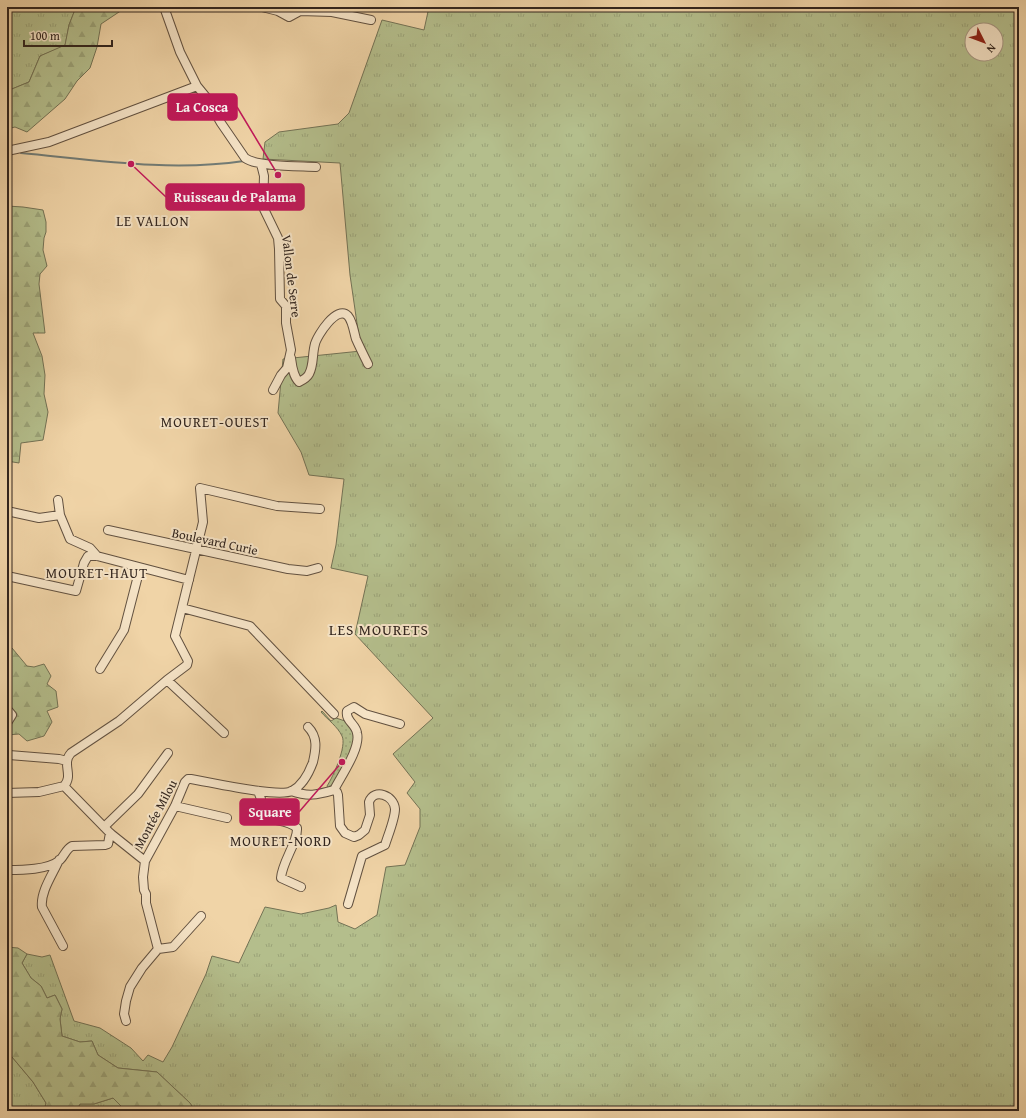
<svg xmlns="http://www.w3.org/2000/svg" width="1026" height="1118" font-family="'Gentium Book Plus',serif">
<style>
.grass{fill:url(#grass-tufts);stroke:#737255;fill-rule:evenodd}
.forest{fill:url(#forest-firs);stroke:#737255}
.park{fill:url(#park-dots);stroke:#737255}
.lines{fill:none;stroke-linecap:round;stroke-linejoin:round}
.stream{stroke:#727c76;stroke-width:2}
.minor-casing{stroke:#625140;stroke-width:10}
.minor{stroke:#f5e3c6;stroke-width:8}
.labels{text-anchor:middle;stroke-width:4;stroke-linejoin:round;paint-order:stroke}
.street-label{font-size:13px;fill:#32251e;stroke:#f5e3c6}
.neighbourhood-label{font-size:14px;letter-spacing:1px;fill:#32251e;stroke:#f5e3c6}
.quarter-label{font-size:15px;letter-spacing:1px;fill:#32251e;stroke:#f5e3c6}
.leader{fill:none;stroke:#c2185b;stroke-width:1.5}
.callout-dot{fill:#c2185b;stroke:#f5e3c6;stroke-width:1.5}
.callout{fill:#c2185b;stroke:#c2185b;stroke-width:1.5}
.callout-label{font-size:14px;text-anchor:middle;font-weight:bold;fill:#fff}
</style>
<defs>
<pattern id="grass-tufts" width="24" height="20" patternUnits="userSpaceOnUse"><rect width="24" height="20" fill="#b4be8c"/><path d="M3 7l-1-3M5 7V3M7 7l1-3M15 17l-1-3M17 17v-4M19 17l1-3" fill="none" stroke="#9ba378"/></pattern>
<pattern id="forest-firs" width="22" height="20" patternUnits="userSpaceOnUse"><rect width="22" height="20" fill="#b4be8c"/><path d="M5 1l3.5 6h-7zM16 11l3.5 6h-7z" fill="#9ba378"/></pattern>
<pattern id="park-dots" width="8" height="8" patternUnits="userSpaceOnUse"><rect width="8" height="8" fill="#b4be8c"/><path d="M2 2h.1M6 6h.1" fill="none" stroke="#9ba378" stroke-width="1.8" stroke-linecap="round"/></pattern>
</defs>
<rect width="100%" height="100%" fill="#f0d4a7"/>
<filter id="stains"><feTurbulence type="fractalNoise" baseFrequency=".005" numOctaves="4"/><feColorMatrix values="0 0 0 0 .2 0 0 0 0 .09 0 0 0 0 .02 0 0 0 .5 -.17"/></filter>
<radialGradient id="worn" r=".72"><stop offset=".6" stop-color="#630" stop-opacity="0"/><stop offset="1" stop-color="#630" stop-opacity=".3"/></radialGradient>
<!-- grass -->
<path class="grass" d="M12 7H76L69 25 65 46 40 56 29 82 7 91V15Z
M429 7H1019V1111H195L190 1103 157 1072 118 1068 98 1055 92 1041 80 1042 62 1036 60 1019 62 1009 55 995 47 998 41 986 31 978 22 963 27 954 42 957 50 955 74 1021 100 1028 131 1048 143 1061 148 1055 163 1062 172 1047 206 974 212 956 239 963 265 907 301 914 329 908 336 905 338 922 355 929 377 915 386 867 405 865 420 827V809L407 793 415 782 393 754 433 718 355 634 368 576 331 568 336 545 344 479 309 475 301 452 278 413 283 359 361 351 350 275 340 163 263 159 265 142 279 132 338 124 349 113 382 20 424 30ZM972 30H996V54H972Z
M7 1051 33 1082 46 1103 44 1111H7Z
M113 1098 126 1111H76L80 1104H94Z"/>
<!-- forest -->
<path class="forest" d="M76 7H122V10L101 24 97 47 90 68 77 81 65 99 27 132 15 127 7 129V91L29 82 40 56 65 45 69 25Z
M7 206 23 207 43 210 46 222V232L44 238 43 250 47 266 40 274 39 284 45 333H33L42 356 45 375 44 394 48 412 43 440 21 443 19 463 7 461Z
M12 648 27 666 34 667 44 664 51 676 47 684 56 691 58 707 47 711 52 722 44 736 27 741 19 734 7 735V651Z
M7 947 18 948 27 954 22 963 31 978 41 986 47 998 55 995 62 1009 60 1019 62 1036 80 1042 92 1041 98 1055 118 1068 157 1072 190 1103 195 1111H126L113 1098 94 1104H80L76 1111H44L46 1103 33 1082 7 1051Z"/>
<!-- park -->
<path class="park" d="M322 711 331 721 336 718 348 722 353 729 354 746 335 783 328 788 327 786C333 777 347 746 342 736 338 727 327 719 321 712Z"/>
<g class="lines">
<!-- stream -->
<path class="stream" d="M21 153C95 160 170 172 244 161"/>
<!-- minor casing -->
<g class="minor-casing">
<path id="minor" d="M164 7 180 52 197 86 206 97 221 123 245 158C257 167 300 166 316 167
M262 7 278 11 289 17 300 11 332 12 371 20
M7 151 49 142 197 86
M261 164 264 176 263 207 278 238 279 249 280 299 286 306V323L291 350 287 368 281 375 273 390
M291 358C292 366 293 376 299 382 303 380 307 378 309 374 314 365 312 354 315 344 317 336 337 304 348 316 353 322 354 333 356 339 360 348 364 356 368 364
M58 500 60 515
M7 511 39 518 60 515 70 539 90 548 97 556
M108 530 288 569 307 571 318 568
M7 576 76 591 84 563 88 556H97L189 580
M182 608 250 626 334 714
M100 669 124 630 140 568
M167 680 224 733
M7 709 12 715 7 723
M7 757 9 755 59 759 67 761
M64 786C74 775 61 764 71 753L119 721 167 680 187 665 188 661 175 636 203 522 200 488 277 506 320 509
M64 786 110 833 145 861
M334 790C341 776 361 748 357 733 356 724 345 721 347 711L354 707 365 714 400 724
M258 791 261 799V815C272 822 287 819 297 828 298 842 282 862 281 878L301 887
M291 791C309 797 316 795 334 790L337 792 338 795 340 826 345 833 354 837 359 835 365 830 370 815 369 802C374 788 394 795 395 809 395 818 389 833 386 842L385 845 362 856 348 904
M7 793 39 792 64 786
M175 806 227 818
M104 827 138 794 168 753
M59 860C53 874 40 892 42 907L63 946
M145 861 175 806 185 782 188 779H191C210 782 277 798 292 791 303 785 309 773 313 762 316 749 318 737 308 727
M145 861 143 877 144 890 146 894V903L158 949
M7 870C22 870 48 870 60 860 65 855 66 849 72 846L105 845 108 844 110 833
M126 1021 124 1014 126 1001 130 987 142 968 158 949 173 947 201 916"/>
</g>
<!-- minor -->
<use href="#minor" class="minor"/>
</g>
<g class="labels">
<!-- street labels -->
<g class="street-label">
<text transform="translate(292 276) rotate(83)" y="5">Vallon de Serre</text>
<text transform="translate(215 541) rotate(12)" y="5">Boulevard Curie</text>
<text transform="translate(155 814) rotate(-62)" y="5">Montée Milou</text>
</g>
<!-- neighbourhood labels -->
<g class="neighbourhood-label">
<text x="153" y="226">LE VALLON</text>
<text x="215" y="427">MOURET-OUEST</text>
<text x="97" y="578">MOURET-HAUT</text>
<text x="281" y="846">MOURET-NORD</text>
</g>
<!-- quarter labels -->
<g class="quarter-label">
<text x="379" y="635">LES MOURETS</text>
</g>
</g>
<!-- callouts -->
<path class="leader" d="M278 175L237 107M131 164L166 197M342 762L299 812"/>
<g class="callout-dot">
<circle cx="278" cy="175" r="4"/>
<circle cx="131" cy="164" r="4"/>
<circle cx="342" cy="762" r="4"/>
</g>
<g class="callout">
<rect x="168" y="94" width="69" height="26" rx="4"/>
<rect x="166" y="184" width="138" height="26" rx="4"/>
<rect x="240" y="799" width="59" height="26" rx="4"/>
</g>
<g class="callout-label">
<text x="202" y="112">La Cosca</text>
<text x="235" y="202">Ruisseau de Palama</text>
<text x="270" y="817">Square</text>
</g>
<!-- margin -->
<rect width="1026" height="1118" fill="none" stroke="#f0d4a7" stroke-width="24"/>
<rect x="8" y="8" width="1010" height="1102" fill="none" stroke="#32251e" stroke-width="2"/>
<rect x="12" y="12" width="1002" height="1094" fill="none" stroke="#32251e"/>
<!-- north arrow -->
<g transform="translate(984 42) rotate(132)"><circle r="19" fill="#f5e3c6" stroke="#a79783"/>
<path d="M0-3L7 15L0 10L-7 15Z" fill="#8f2418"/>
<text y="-6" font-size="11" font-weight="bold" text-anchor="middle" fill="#32251e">N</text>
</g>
<!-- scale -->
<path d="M24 40v6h88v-6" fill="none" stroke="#32251e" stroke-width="2"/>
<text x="30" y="40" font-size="12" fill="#32251e" stroke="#f5e3c6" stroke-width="3" paint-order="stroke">100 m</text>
<rect width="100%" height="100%" filter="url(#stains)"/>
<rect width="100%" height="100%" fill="url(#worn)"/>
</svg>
